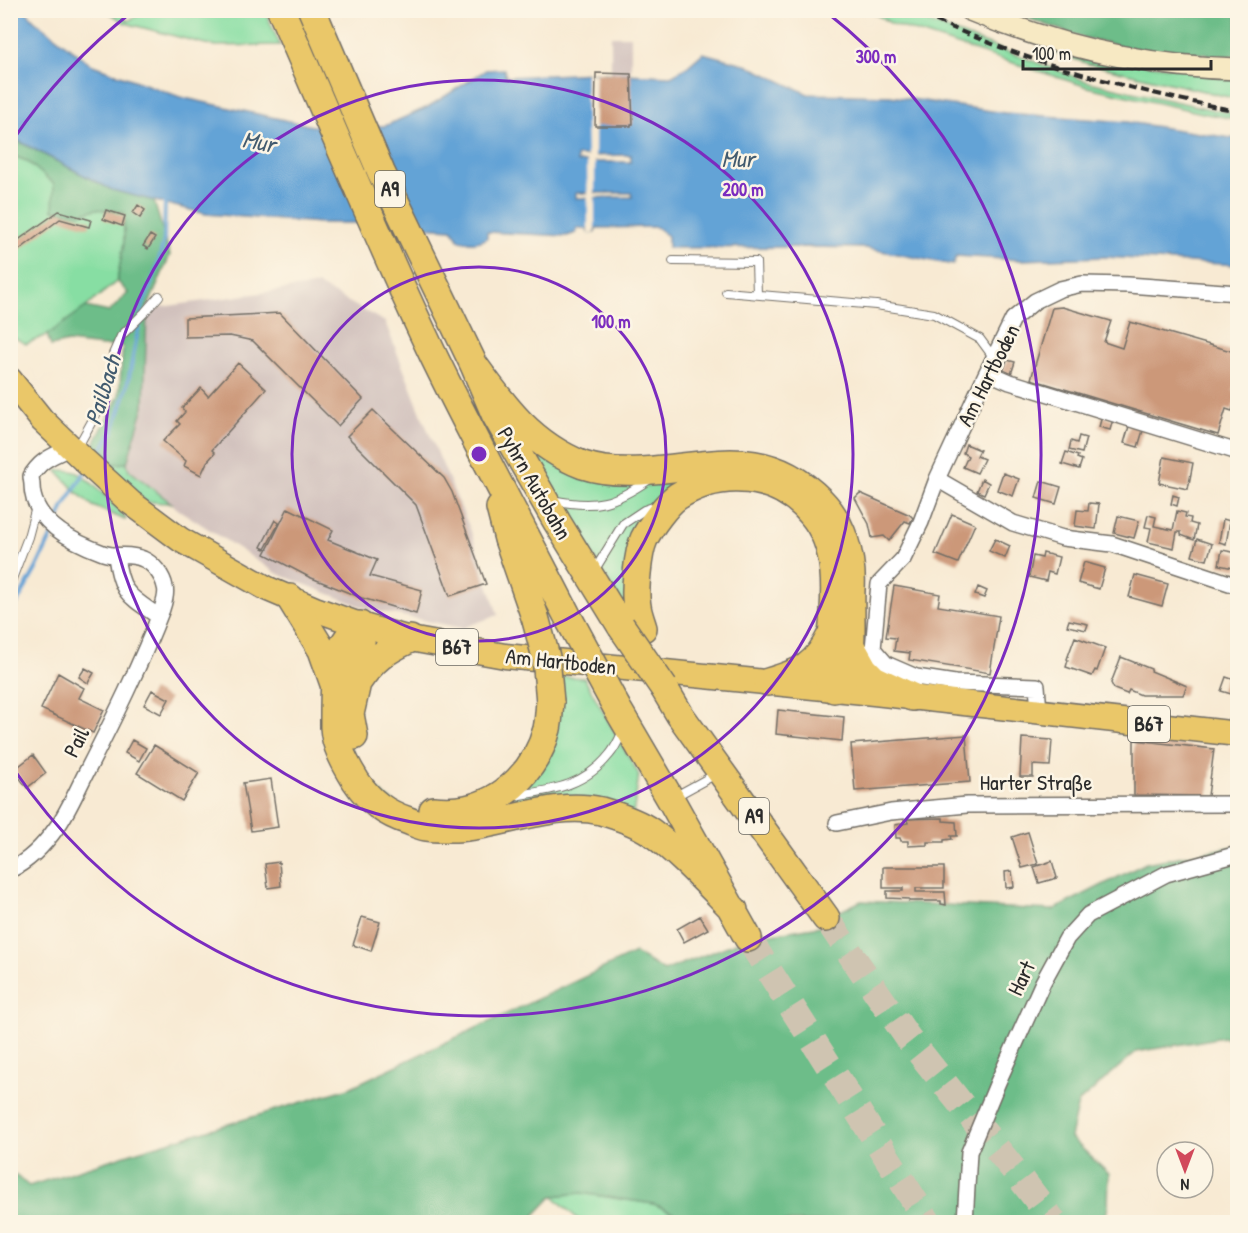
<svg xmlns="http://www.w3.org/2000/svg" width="1248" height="1233" font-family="'Patrick Hand',sans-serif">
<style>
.industrial{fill:#d0c0bc}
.green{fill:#87dea3;stroke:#598467;stroke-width:1.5}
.forest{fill:#6dbd89;stroke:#4c745a;stroke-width:1.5}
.water{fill:#64a3d6;stroke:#486780;stroke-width:1.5;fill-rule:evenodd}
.pier{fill:#f8ead3}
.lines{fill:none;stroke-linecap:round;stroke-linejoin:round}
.stream{stroke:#64a3d6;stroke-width:4}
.building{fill:#cc9879}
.motorway-tunnel{stroke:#cfc4b1;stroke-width:27;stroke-dasharray:27 14;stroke-linecap:butt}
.service-casing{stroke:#736e66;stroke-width:10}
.minor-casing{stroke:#736e66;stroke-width:18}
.secondary-casing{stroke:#736e66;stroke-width:24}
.primary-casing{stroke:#736e66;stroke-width:27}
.motorway-casing{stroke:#736e66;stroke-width:30}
.service{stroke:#fff;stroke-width:8}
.minor{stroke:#fff;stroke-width:15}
.secondary{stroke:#f7e9c3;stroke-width:21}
.primary{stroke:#eac769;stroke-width:24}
.motorway{stroke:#eac769;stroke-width:27}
.rail{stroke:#2b2b2b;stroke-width:4;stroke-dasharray:9 4.5;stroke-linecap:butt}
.motorway-bridge-casing{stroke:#736e66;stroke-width:30;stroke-linecap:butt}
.motorway-bridge{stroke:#eac769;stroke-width:27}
.ring{fill:none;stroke:#7b2cbf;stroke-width:3}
.labels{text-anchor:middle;stroke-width:5;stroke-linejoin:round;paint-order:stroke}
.shield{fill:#fcf5e5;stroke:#6a6863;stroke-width:1.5}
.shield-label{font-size:21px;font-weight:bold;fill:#2b2b2b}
.street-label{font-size:22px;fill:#2b2b2b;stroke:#fcf5e5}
.water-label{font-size:24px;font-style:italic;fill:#425b6f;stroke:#fcf5e5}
.centre{fill:#7b2cbf;stroke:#fcf5e5;stroke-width:3}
.ring-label{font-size:18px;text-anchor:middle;font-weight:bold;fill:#7b2cbf;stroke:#fcf5e5;stroke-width:5;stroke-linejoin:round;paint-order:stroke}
</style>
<rect width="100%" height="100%" fill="#fcf5e5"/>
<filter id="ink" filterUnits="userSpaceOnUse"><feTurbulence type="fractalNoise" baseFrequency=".0167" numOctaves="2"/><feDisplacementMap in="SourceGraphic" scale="12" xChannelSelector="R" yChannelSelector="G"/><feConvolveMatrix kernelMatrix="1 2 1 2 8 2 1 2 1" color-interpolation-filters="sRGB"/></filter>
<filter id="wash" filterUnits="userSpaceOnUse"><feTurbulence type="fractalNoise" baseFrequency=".008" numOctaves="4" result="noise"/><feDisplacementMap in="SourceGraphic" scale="24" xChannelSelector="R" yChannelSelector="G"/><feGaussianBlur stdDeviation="1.35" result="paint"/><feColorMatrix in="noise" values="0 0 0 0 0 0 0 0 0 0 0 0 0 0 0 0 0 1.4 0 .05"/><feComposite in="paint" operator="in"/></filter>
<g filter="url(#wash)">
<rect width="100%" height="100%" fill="#f8ead3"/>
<!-- industrial -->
<path class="industrial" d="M611 36H631V74H611Z
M318 285 385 322 424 421 470 529 498 615 462 628 368 609 278 574 179 510 129 470 127 463 144 406 147 309Z"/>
<!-- green -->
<path class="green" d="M107 11H118L128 21 146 11H265L280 45 213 46 125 23Z
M870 11H899L1088 82 1209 109 1237 114V119L1207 114 1088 87 892 24Z
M1044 49 1091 58 1237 75V99L1089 64Z
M10 155 27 161 54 184 80 214 96 209 124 212V243L117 281 86 307 47 335 26 344 15 338 11 339Z
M535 446C552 460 574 472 596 476 602 478 608 477 614 477 652 479 689 470 727 468 749 467 770 471 789 482 843 511 846 566 843 621 842 638 842 655 840 671L835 674C832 632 851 587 836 546 830 527 817 506 801 494 751 456 677 470 645 523 627 553 628 592 636 625L632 622 530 448Z
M85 454 110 464 127 463 129 470 171 503 146 502Z
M59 470C66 470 72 470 78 473 89 479 120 509 126 519L125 520 93 506 76 492 57 471Z
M558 676 584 678 639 775 633 815C607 805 580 801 552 803 521 806 492 819 462 821 407 825 358 793 344 739 341 727 341 715 340 703H345C345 727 348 749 361 769 400 833 494 834 536 773 550 752 555 728 557 703L559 702Z
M581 1193 654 1204 694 1222H581L553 1196Z"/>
<!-- forest -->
<path class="forest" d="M1008 11H1237V56H1227L1136 49 1080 37Z
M10 137 112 190 154 201 170 255 147 309 144 406 127 463 110 464 100 460 93 446 119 395 123 346H102L68 342 51 346 47 335 86 307 109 312 128 293 117 281 124 243V212L96 209 80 214 53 210 54 184 27 161 11 155Z
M1237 846V1045L1224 1037 1136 1052 1078 1103 1070 1137 1109 1174 1108 1207 1104 1222H694L654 1204 581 1193 553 1196 528 1222H11L10 1171 29 1186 138 1151 349 1088 635 953 664 971 748 938 820 926 826 918 861 901 1053 910 1146 863Z"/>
<!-- water -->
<path class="water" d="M10 11H26L34 20 90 64 180 97 312 126H385L428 107 486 70 504 69 506 77 596 73 671 76 687 67 703 53 744 64 808 94 890 96 1005 113 1127 122 1237 139V265L1105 257 1021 260 956 256 953 265 866 248 811 247 668 248V236L656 227 596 228 595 232 588 233 587 229 577 228 576 233 567 236 487 232V238C478 244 469 243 459 240L452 229 360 223H320L206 214 112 190 11 137ZM631 155V162H577V156ZM576 193H631L632 197 576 198Z"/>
<!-- pier -->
<path class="pier" d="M596 73 595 159H587L586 118V74Z
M587 159H595V232L592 233H588Z"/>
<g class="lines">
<!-- stream -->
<path class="stream" d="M95 459 113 432 127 387 143 305 157 268 164 240 165 200
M57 523 64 506 85 472
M10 615 36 569 53 533"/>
</g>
<g id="blocks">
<!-- building -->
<path class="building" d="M596 73 631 74 633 124H631V126H595Z
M138 205 145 210 140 218 133 213Z
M106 210 125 216 122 226 103 219Z
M59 211 91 220 89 227 60 219 10 257V246Z
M150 235 155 238 148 249 143 246Z
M1062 307 1111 321 1104 342 1122 348 1130 322 1238 353V375L1233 391 1238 394 1232 411 1226 409 1218 435 1031 379 1052 308Z
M280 313 363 399 338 426 253 341 230 336 185 337V318Z
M1007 360 1015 362 1011 374 1003 372Z
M238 363 266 389 212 450 215 453 207 462 201 475 184 466 186 461 163 441 180 424 177 421 185 412 182 408 201 388 208 396Z
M373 410 444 478 452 492 486 584 450 596 416 505 347 436Z
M1102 416 1113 419 1110 430 1099 427Z
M1130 423 1144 427 1138 447 1124 443Z
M1079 436 1086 438 1082 453 1069 450 1071 441 1077 443Z
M966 444 980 450 977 456 984 459 977 473 963 467 968 456 963 453Z
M1066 452 1078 456 1077 458 1082 460 1079 469 1062 464Z
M1164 457 1193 463 1188 489 1159 483Z
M1003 473 1019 479 1013 496 997 490Z
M982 479 989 483 984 494 977 491Z
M1041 481 1061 487 1056 504 1036 498Z
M860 493 910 515 913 518 910 523 905 521 889 541 884 536 872 538 869 524 855 498Z
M1173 495 1179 497 1177 506 1171 504Z
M1089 503 1099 504 1096 529 1075 526 1077 510 1088 511Z
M288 508 333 530 328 540 377 560 370 576 422 590 416 614 362 598 309 577 265 554Z
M1177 511 1186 513 1185 517 1191 518 1190 523 1197 525 1194 540 1181 535V532H1177L1174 548 1148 542 1151 528 1145 527 1148 515 1156 517 1154 526 1173 530Z
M952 514 975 524 958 563 935 554Z
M1118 516 1139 521 1134 538 1114 533Z
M1223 519 1230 521 1226 544 1219 542Z
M275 520 279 523 265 549 261 547Z
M995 539 1010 546 1005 558 989 551Z
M1197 539 1212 544 1207 560 1192 556Z
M1222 550 1238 553V569L1219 565Z
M1043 553 1059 557 1055 574 1048 572 1046 581 1029 577 1033 556 1042 558Z
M1084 562 1105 568 1099 589 1078 583Z
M1135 575 1168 584 1162 606 1129 597Z
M894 586 940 594 938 606 999 616 990 673 909 660 910 653 894 651 896 638 886 637Z
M978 587 987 591 984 598 975 595Z
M1069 620 1088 624 1086 630 1067 626Z
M1075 637 1105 648 1097 671 1095 670 1092 676 1066 667 1068 660 1067 659Z
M1121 657 1151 669V671L1187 686 1183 695H1141L1129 690 1127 694 1114 689 1111 683Z
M85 668 94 673 88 683 79 677Z
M58 673 84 688 79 698 104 710 93 733 41 709Z
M1226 677 1238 681V696L1221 691Z
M152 690 169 699 161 714 144 705Z
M778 710 844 717 842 741 776 734Z
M966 735 970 782 855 791 851 744Z
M1022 738 1052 740 1050 766 1033 765V777H1020Z
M132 740 146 748 139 761 125 753Z
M1134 740 1214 749 1208 796 1134 795Z
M154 745 199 773 182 801 137 773Z
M33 755 46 773 27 788 14 770Z
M271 779 278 827 251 831 243 783Z
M943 818V821L956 822 957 836H951L952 839 944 840V842H927V845L908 846V841H901L900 838H896L895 825 908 823 907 819Z
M1028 832 1038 864 1022 868 1012 837Z
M1052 861 1057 878 1039 883 1034 867Z
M279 862 281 886 268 888 265 864Z
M883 867H944V888H916V892H945L946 905 941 904V901H909V899L887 898V891H903V888H883Z
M1012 871 1014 887 1006 888 1005 872Z
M700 916 708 929 684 942 677 929Z
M362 917 380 922 371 951 353 945Z"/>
</g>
</g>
<g filter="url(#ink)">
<use href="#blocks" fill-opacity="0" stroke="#736e66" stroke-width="1.5"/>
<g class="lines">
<!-- motorway-tunnel -->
<path class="motorway-tunnel" d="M826 918 908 1038 1022 1180 1054 1222
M748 938 928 1222"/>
<!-- service casing -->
<g class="service-casing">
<path id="service" d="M673 261 756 262 757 294
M726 292 876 305 934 314 980 339 994 358
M72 446 81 441 106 396 113 371V354L121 336 145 312 159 296
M552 500C596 509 614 504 650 479
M594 571 623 524 644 510 656 506
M10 584 28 537 36 507
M513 796C552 790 584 787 610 754 616 747 620 737 624 729
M674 797 716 774"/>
</g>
<!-- minor casing -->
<g class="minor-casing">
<path id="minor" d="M987 372 1010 382 1238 452
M937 479 1013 523 1063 538 1112 544 1238 586
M116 556C121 594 129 596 158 616
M1039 711 1037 686 955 683 916 677 886 664 873 649 879 584 903 559 921 522 937 479 985 376 1013 319 1035 301 1060 289 1082 284 1128 285 1238 293
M837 823 891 812 967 805 1238 804
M10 870C29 861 45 844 57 827 68 812 78 788 87 771 114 718 141 664 162 609 164 603 167 593 165 587 163 576 153 563 143 559 130 553 117 558 103 553 73 542 32 522 32 485 32 482 31 479 31 476 33 472 39 465 43 462 50 456 62 452 71 447
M965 1222 969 1152 998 1082 1043 982 1067 938 1088 915 1166 874 1238 854"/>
</g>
<!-- secondary casing -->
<g class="secondary-casing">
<path id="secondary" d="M970 10C1056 46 1144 67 1238 69"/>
</g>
<!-- primary casing -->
<g class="primary-casing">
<path id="primary" d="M10 380 42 420 86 462 130 502 181 540 268 589 315 609 360 625 410 639 505 656 874 693 1238 734"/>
</g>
<!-- motorway casing -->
<g class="motorway-casing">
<path id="motorway" d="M281 10C332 127 380 244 435 359 478 447 525 533 570 621
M312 10 381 172 474 365 495 414 557 522 621 626
M474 365C505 408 532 445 583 465 601 471 623 472 641 471 711 467 765 444 821 501 843 523 853 559 851 589 850 614 854 652 845 675 843 680 838 685 834 689 832 686 829 681 828 677 827 668 831 646 832 636 836 595 840 546 811 513 777 473 721 469 678 496 667 503 650 527 644 539 638 552 634 592 637 606 638 614 641 621 643 628
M500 508 508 539 535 617
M290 598 322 650 334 684
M360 625C354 631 347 637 343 646 333 672 334 699 334 727 335 746 346 765 356 781 370 802 385 813 409 821 414 823 420 826 426 827 432 828 438 828 444 828 496 830 550 799 601 811 618 816 637 822 651 832 681 854 708 884 734 910
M850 644 864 669 874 679 912 697
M768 682C801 672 815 668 831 635
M357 683C373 659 385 651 410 639
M664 688 680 715 826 918
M617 708 671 800 748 938
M354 736 350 714 357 683 361 644 360 626
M433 810C444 811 456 811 466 809 506 801 537 768 547 729 549 720 549 710 550 702"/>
</g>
<!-- service -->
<use href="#service" class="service"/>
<!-- minor -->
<use href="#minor" class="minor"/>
<!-- secondary -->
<use href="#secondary" class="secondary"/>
<!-- primary -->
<use href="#primary" class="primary"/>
<!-- motorway -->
<use href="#motorway" class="motorway"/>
<!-- rail -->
<path class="rail" d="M911 10C950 27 990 44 1030 58 1098 80 1167 98 1238 111"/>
<!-- motorway-bridge casing -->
<g class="motorway-bridge-casing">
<path id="motorway-bridge" d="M535 617 546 657 550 702
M570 621 617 708
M621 626 664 688"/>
</g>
<!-- motorway-bridge -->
<use href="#motorway-bridge" class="motorway-bridge"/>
</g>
</g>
<!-- distance rings -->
<g class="ring">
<circle cx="479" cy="454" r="187"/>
<circle cx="479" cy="454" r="374"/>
<path d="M13 140A562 562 0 0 1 133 11M825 11A562 562 0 1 1 13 768"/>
</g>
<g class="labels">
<!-- shield labels -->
<g class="shield">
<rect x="375" y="171" width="30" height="36" rx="4.5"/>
<rect x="436" y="629" width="42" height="36" rx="4.5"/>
<rect x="1128" y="706" width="42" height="36" rx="4.5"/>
<rect x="739" y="798" width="30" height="36" rx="4.5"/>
</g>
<g class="shield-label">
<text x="390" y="196">A9</text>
<text x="457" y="654">B67</text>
<text x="1149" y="731">B67</text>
<text x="754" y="823">A9</text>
</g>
<!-- street labels -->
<g class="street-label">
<text transform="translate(988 375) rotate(-63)" y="8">Am Hartboden</text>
<text transform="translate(535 483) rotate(60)" y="8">Pyhrn Autobahn</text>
<text transform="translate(561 661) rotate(6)" y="8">Am Hartboden</text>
<text transform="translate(76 742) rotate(-63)" y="8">Pail</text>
<text x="1036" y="790">Harter Straße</text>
<text transform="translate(1021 978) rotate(-64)" y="8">Hart</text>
</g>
<!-- water labels -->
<g class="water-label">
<text transform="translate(259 142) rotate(10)" y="8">Mur</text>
<text x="738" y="167">Mur</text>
<text transform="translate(103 390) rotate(-73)" y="8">Pailbach</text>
</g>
</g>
<circle cx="479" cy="454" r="9" class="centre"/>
<g class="ring-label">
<text x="876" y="63">300 m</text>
<text x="743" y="196">200 m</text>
<text x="611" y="328">100 m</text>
</g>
<!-- margin -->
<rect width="1248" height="1233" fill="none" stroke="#fcf5e5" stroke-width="36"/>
<!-- north arrow -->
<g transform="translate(1185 1170) rotate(180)"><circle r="28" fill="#fcf5e5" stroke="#a8a49b" stroke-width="1.5"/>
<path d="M0-4.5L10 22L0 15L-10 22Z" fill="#d1495b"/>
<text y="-9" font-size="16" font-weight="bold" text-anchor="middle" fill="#2b2b2b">N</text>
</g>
<!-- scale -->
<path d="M1023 60v9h188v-9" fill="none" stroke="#2b2b2b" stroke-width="3"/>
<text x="1032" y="60" font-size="18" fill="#2b2b2b" stroke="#fcf5e5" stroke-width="4.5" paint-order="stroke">100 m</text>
</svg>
